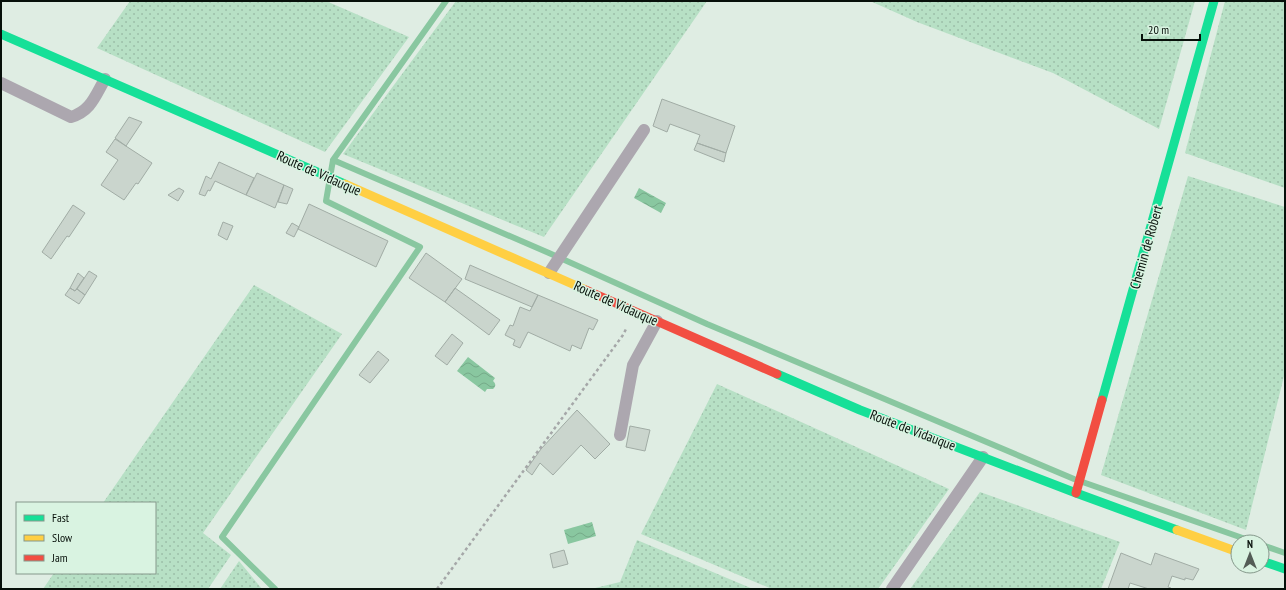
<svg xmlns="http://www.w3.org/2000/svg" width="1286" height="590" font-family="'PT Sans Narrow',sans-serif">
<style>
.grass{fill:url(#grass-dots)}
.water{fill:url(#water-waves)}
.lines{fill:none;stroke-linecap:round;stroke-linejoin:round}
.stream{stroke:#89c7a0;stroke-width:6}
.building{fill:#cad5cd;stroke:#a1aca5}
.path{stroke:#a5a7a8;stroke-width:2.5;stroke-dasharray:3 3;stroke-linecap:butt}
.lane{stroke:#aca7af;stroke-width:12}
.fast{stroke:#16e098;stroke-width:9}
.slow{stroke:#ffcf43;stroke-width:9}
.jam{stroke:#f24e42;stroke-width:9}
.labels{text-anchor:middle;stroke-width:3;stroke-linejoin:round;paint-order:stroke}
.street-label{font-size:14px;fill:#07100a;stroke:#d9f3e1}
</style>
<defs>
<pattern id="grass-dots" width="8" height="8" patternUnits="userSpaceOnUse"><rect width="8" height="8" fill="#b7e0c5"/><path d="M2 2h.1M6 6h.1" fill="none" stroke="#9cbfa8" stroke-width="1.8" stroke-linecap="round"/></pattern>
<pattern id="water-waves" width="16" height="10" patternUnits="userSpaceOnUse"><rect width="16" height="10" fill="#89c7a0"/><path d="M0 5q4-4 8 0t8 0" fill="none" stroke="#75aa88"/></pattern>
</defs>
<rect width="100%" height="100%" fill="#dfede3"/>
<!-- grass -->
<path class="grass" d="M130 1H326L409 37 325 152 97 48Z
M456 1H707L544 237 343 154Z
M870 1H1195L1159 129 1053 73 917 22Z
M1225 1H1285V188L1185 153Z
M1188 176 1285 207V372L1246 530 1101 475Z
M254 285 342 334 203 533 231 555 208 589H43L54 573H155V503H103Z
M717 384 949 489 878 589H772L641 534Z
M980 492 1120 542 1101 589H910Z
M637 540 753 589H591L620 582Z
M239 561 262 589H220Z"/>
<!-- water -->
<path class="water" d="M639 188 666 203 661 213 634 198Z
M468 357 495 378 493 381C496 384 496 386 493 389H487L485 392 457 371Z
M592 522 596 536 568 544 564 530Z"/>
<g class="lines">
<!-- stream -->
<path class="stream" d="M333 160 549 253 707 324 1074 479 1254 542
M1262 545 1285 553
M275 589 222 537 420 247 326 201 333 160 446 1"/>
</g>
<!-- building -->
<path class="building" d="M662 99 735 126 726 153 697 143 700 135 670 124 667 132 653 126Z
M129 117 142 122 126 146 115 138Z
M115 139 152 163 138 184 136 183 124 200 101 185 118 160 106 152Z
M697 143 726 153 724 162 694 150Z
M219 162 254 178 246 195 215 181 210 191 208 190 205 196 199 194 206 176 211 179Z
M257 173 284 185 275 208 246 195Z
M284 185 293 189 287 204 278 202Z
M179 188 184 191 178 201 168 195Z
M309 204 388 241 376 267 298 229Z
M73 205 85 213 69 237 67 236 51 259 42 252Z
M223 222 233 226 227 240 218 235Z
M292 223 299 227 294 237 286 233Z
M426 253 462 279 445 302 409 278Z
M470 265 538 295 532 307 465 279Z
M89 271 97 276 85 295 77 289Z
M78 273 84 278 75 291 70 288Z
M70 288 75 291 77 289 85 295 79 304 65 295Z
M455 288 500 320 489 335 445 302Z
M538 295 598 320 593 330 589 328 581 349 572 345 570 351 528 332 520 348 513 345 515 340 505 335 510 325 513 326 520 307 530 311Z
M452 334 463 343 447 365 435 356Z
M378 351 389 360 370 383 359 375Z
M577 410 610 444 595 459 581 445 553 475 540 463 532 475 526 470 541 449Z
M630 426 650 430 645 451 626 447Z
M564 550 568 564 553 568 550 554Z
M1121 553 1151 565 1155 553 1199 569 1193 580 1185 578V580L1172 576 1168 587 1171 588 1170 589H1149L1130 583 1128 589H1108Z"/>
<g class="lines">
<!-- path -->
<path class="path" d="M437 589 623 335 626 329"/>
<!-- lane -->
<path class="lane" d="M1 83 71 117C91 111 95 96 105 79
M549 273 644 130
M620 435 633 365 657 321
M892 589 983 457"/>
<!-- fast -->
<path class="fast" d="M1 34 345 184
M777 374 860 410 1076 493 1177 530
M1102 400 1214 1
M1262 561 1285 569"/>
<!-- slow -->
<path class="slow" d="M345 184 586 290
M1177 530 1238 552"/>
<!-- jam -->
<path class="jam" d="M586 290 777 374
M1076 493 1102 400"/>
</g>
<g class="labels">
<!-- street labels -->
<g class="street-label">
<text transform="translate(319 173) rotate(24)" y="5">Route de Vidauque</text>
<text transform="translate(1146 247) rotate(-74)" y="5">Chemin de Robert</text>
<text transform="translate(616 303) rotate(24)" y="5">Route de Vidauque</text>
<text transform="translate(913 430) rotate(21)" y="5">Route de Vidauque</text>
</g>
</g>
<!-- border -->
<rect width="1286" height="590" fill="none" stroke="#07100a" stroke-width="4"/>
<!-- legend -->
<rect x="16" y="502" width="140" height="72" fill="#d9f3e1" stroke="#85988b"/>
<rect x="24" y="515" width="20" height="6" fill="#16e098" stroke="#85988b"/>
<text x="52" y="522" font-size="12" fill="#07100a">Fast</text>
<rect x="24" y="535" width="20" height="6" fill="#ffcf43" stroke="#85988b"/>
<text x="52" y="542" font-size="12" fill="#07100a">Slow</text>
<rect x="24" y="555" width="20" height="6" fill="#f24e42" stroke="#85988b"/>
<text x="52" y="562" font-size="12" fill="#07100a">Jam</text>
<!-- north arrow -->
<g transform="translate(1250 554)"><circle r="19" fill="#d9f3e1" stroke="#85988b"/>
<path d="M0-3L7 15L0 10L-7 15Z" fill="#535d56"/>
<text y="-6" font-size="11" font-weight="bold" text-anchor="middle" fill="#07100a">N</text>
</g>
<!-- scale -->
<path d="M1142 34v6h58v-6" fill="none" stroke="#07100a" stroke-width="2"/>
<text x="1148" y="34" font-size="12" fill="#07100a" stroke="#d9f3e1" stroke-width="3" paint-order="stroke">20 m</text>
</svg>
